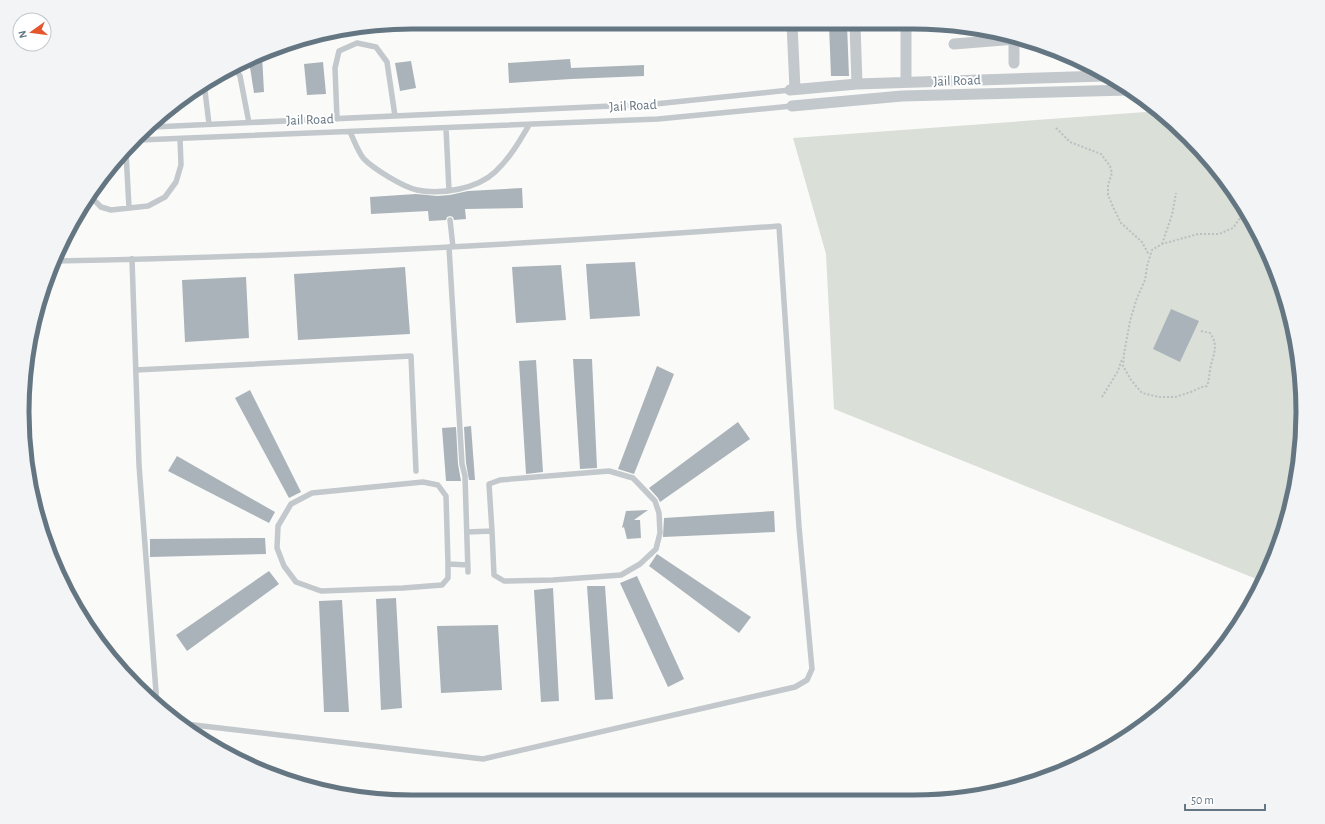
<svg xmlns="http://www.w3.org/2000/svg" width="1325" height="824" font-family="'Alegreya Sans',sans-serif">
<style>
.green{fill:#dadfd7}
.building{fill:#aab3b9}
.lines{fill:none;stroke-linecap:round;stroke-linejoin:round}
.path{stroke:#bbbfc2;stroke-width:2;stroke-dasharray:2 2;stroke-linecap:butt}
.lane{stroke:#c3c8cc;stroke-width:5.5}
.street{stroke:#c3c8cc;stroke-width:11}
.labels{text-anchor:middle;stroke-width:4;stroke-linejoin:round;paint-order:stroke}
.street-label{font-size:14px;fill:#657683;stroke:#fff}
.rim{fill:none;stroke:#657683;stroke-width:5}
</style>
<rect width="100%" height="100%" fill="#fafaf8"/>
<!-- green -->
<path class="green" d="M1159 111 1206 155 1251 217 1282 287 1300 361 1302 438 1290 513 1264 582 834 409 826 254 793 138Z"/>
<!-- building -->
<path class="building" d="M829 25H847L849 76H831Z
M262 55 264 92 254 93 249 61Z
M570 59 571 68 644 65V76L571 79 509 83 508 63Z
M411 61 416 88 400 91 395 63Z
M323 62 326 94 307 95 304 64Z
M522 188 523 208 465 209 466 219 454 220 453 217 450 216 447 217 446 220 429 221 428 211 371 214 370 197 416 194 437 196 450 195 468 191Z
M635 262 640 316 590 319 586 264Z
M561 265 566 320 516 323 512 267Z
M405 267 410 334 298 340 294 274Z
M246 277 249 338 185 342 182 280Z
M1171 309 1199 321 1180 362 1153 349Z
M573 359H592L597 468 580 469Z
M536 360 543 472 526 474 519 361Z
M657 366 674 374 634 474 618 469Z
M250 390 301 492 289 498 235 398Z
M738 422 750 439 660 502 658 498 649 488Z
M471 426 475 480H469L466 463 464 427Z
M456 427 458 464 461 481H446L442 428Z
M177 456 275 512 269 523 168 471Z
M648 510 634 520H640L641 538 627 539 624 527 622 528 626 511Z
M774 511 775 532 663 537 664 518Z
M265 538 266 554 150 557V539Z
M657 554 751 617 739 633 649 566Z
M269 571 279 584 187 651 176 635Z
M637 576 684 679 668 687 620 583Z
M587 586H605L613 699 595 700Z
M553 588 559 701 541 702 534 590Z
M396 598 402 708 381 710 376 599Z
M342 600 349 712H324L319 601Z
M498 625 502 690 441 693 437 626Z"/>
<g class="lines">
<!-- path -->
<path class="path" d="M1056 128 1070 142 1101 154 1110 166 1112 173 1108 185V195L1113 207 1121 223 1142 242 1149 255
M1162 244 1172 215 1176 193
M1201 331 1210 333C1220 347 1212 356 1210 370 1209 376 1209 381 1207 386L1202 387 1191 392 1175 397H1159L1142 393 1131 380 1123 366 1124 354 1130 321 1137 298 1145 280 1147 266 1152 250 1162 244 1198 234H1219L1233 228 1246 210
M1102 397 1118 371 1122 359"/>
<!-- lane -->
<path class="lane" d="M235 68 240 76 249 123
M204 83 209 124
M337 119 335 68 339 51 357 43 376 47 387 62 395 116
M153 127 655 104 790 90
M446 128 449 191
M350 132C354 140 358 152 364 159 374 169 403 187 417 190 441 195 477 189 495 172 510 158 519 142 529 125
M139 140 658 119 792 106
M126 152 129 208
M89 195 101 207 111 210 148 206 165 197 176 182 181 165 180 139
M450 220 453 247
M449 247 462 464 465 476 468 572
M132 259 139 465 157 705
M54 261C296 257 538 244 779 226L799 527 812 669 807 680 795 687 483 759 177 723
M136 370 411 356 416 471
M467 532 492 531 489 484 500 480 609 471 633 478 655 501 659 513 660 533 656 549 640 564 621 575 553 580 504 581 494 575 492 531
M448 564 446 496 438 485 423 482 312 493 291 504 278 526 277 548 284 566 296 582 321 591 403 588 442 585 448 578V564L468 565"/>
<!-- street -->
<path class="street" d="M792 24 795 89
M855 25 857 84
M1014 39V63
M954 44 1016 39
M906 82V25
M790 90 857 84 1104 76
M792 106 902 96 1128 90"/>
</g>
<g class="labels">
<!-- street labels -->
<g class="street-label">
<text transform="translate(957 80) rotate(-2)" y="5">Jail Road</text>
<text transform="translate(633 105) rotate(-3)" y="5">Jail Road</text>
<text transform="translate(310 119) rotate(-2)" y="5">Jail Road</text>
</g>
</g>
<!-- crop -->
<path d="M0 0H1325V824H0ZM412 29H913A383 383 0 0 1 1296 412V412A383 383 0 0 1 913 795H412A383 383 0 0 1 29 412V412A383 383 0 0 1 412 29Z" fill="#f3f4f5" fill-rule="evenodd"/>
<path class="rim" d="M412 29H913A383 383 0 0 1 1296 412V412A383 383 0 0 1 913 795H412A383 383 0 0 1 29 412V412A383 383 0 0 1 412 29Z"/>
<!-- north arrow -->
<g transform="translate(32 32) rotate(256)"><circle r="19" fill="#ffffff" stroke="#c1c8cd"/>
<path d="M0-3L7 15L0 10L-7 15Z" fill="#e4572e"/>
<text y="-6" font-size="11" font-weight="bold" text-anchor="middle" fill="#657683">N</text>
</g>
<!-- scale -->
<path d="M1185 804v6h80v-6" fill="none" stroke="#657683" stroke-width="2"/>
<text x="1191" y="804" font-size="12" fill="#657683" stroke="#ffffff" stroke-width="3" paint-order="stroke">50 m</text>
</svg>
